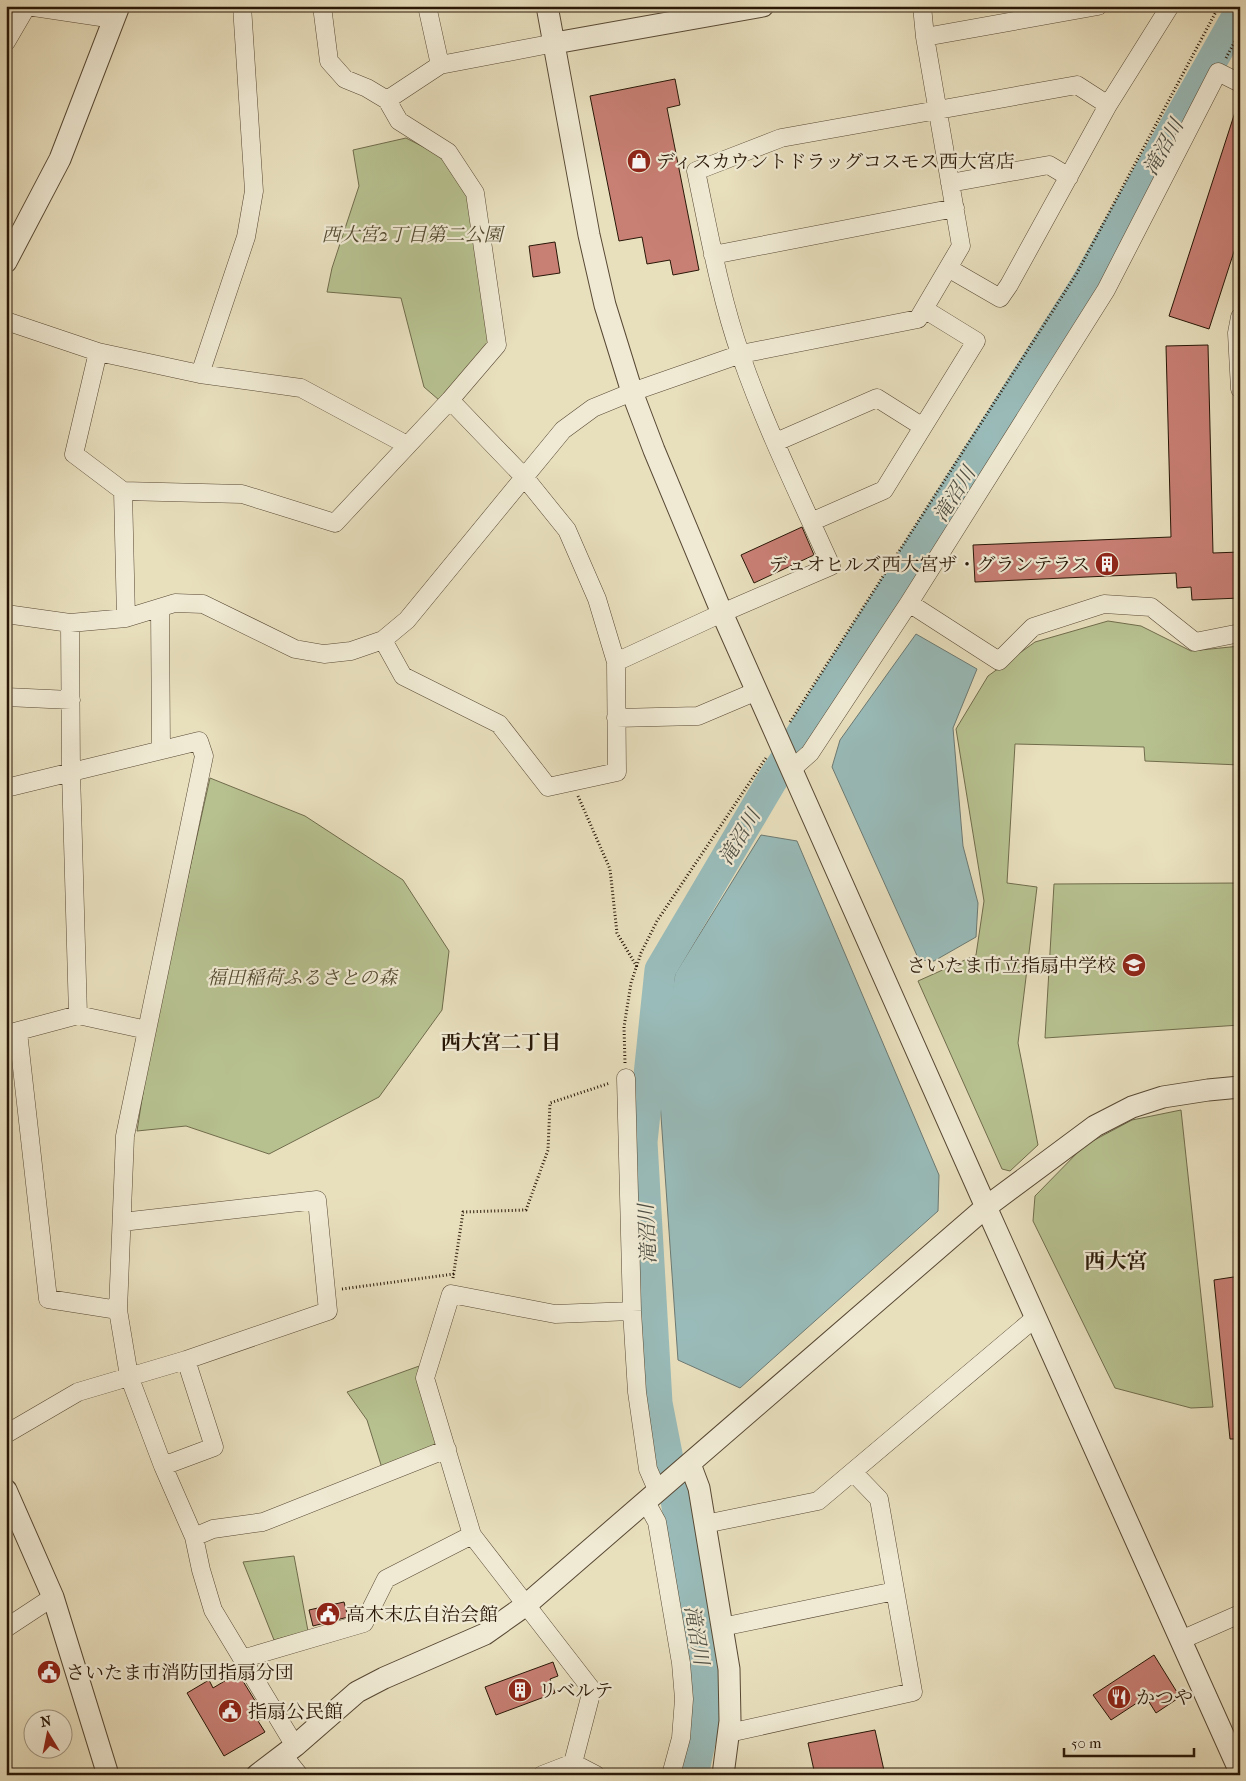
<svg xmlns="http://www.w3.org/2000/svg" width="1246" height="1781" font-family="'IM FELL French Canon','Noto Serif JP',serif">
<style>
.green{fill:#b7c190;stroke:#706c4c}
.water{fill:#99bbb9;stroke:#6c7972}
.lines{fill:none;stroke-linecap:round;stroke-linejoin:round}
.river{stroke:#99bbb9;stroke-width:31}
.building{fill:#c87f74;stroke:#281707}
.minor-casing{stroke:#584934;stroke-width:19}
.tertiary-casing{stroke:#584934;stroke-width:23}
.path{stroke:#281707;stroke-width:3;stroke-dasharray:1 2.5;stroke-linecap:butt}
.minor{stroke:#f0ead4;stroke-width:18}
.tertiary{stroke:#f0ead4;stroke-width:21}
.labels{text-anchor:middle;stroke-width:4.5;stroke-linejoin:round;paint-order:stroke}
.poi-label{font-size:19px;fill:#281707;stroke:#f0ead4;text-anchor:start}
.park-label{font-size:19px;font-style:italic;fill:#534a30;stroke:#f0ead4}
.water-label{font-size:20px;font-style:italic;fill:#505045;stroke:#f0ead4}
.neighbourhood-label{font-size:20px;font-weight:bold;fill:#281707;stroke:#f0ead4}
.quarter-label{font-size:21px;font-weight:bold;fill:#281707;stroke:#f0ead4}
</style>
<rect width="100%" height="100%" fill="#e8dfbd"/>
<filter id="stains"><feTurbulence type="fractalNoise" baseFrequency=".004" numOctaves="4"/><feColorMatrix values="0 0 0 0 .2 0 0 0 0 .09 0 0 0 0 .02 0 0 0 .5 -.17"/></filter>
<radialGradient id="worn" r=".72"><stop offset=".6" stop-color="#630" stop-opacity="0"/><stop offset="1" stop-color="#630" stop-opacity=".3"/></radialGradient>
<!-- green -->
<path class="green" d="M406 138 447 159 471 195 492 344 439 400 424 387 401 298 327 292 332 268 359 186 353 150Z
M1108 621 1141 626 1191 651 1240 646V765L1145 761 1144 747 1015 744 1007 883 1037 887 1018 1043 1038 1145 1010 1171 1002 1169 918 981 976 955 984 901 956 729 988 676 1035 642Z
M210 778 305 816 403 880 449 951 442 1010 379 1097 269 1154 186 1126 137 1131 151 1042Z
M1240 883V1025L1045 1038 1054 884Z
M1181 1110 1213 1407 1191 1408 1115 1388 1033 1221 1035 1196 1085 1145 1132 1120Z
M422 1365 436 1442 433 1449 382 1468 367 1420 347 1392Z
M294 1556 308 1631 274 1640 243 1562Z"/>
<!-- water -->
<path class="water" d="M916 634 977 669 953 728 963 846 978 903 976 937 934 961 919 960 832 767 840 740Z
M761 835 797 841 939 1175 938 1211 740 1388 678 1360 658 1073 675 974Z"/>
<g class="lines">
<!-- river -->
<path class="river" d="M693 1775 705 1719 704 1677 676 1500 657 1403 642 1142 660 970 771 782 1086 284 1240 11"/>
</g>
<!-- building -->
<path class="building" d="M675 79 680 105 667 108 699 270 673 275 670 260 647 264 642 237 619 241 590 96Z
M1237 106H1240V233L1209 329 1169 316Z
M555 242 560 273 533 277 529 246Z
M1208 345 1213 553 1240 552V598L1192 600 1191 587 1177 588 1176 573 975 582 973 545 1171 537 1166 346Z
M802 527 814 555 754 583 741 555Z
M1240 1276V1439H1230L1214 1280Z
M344 1602 348 1617 313 1626 309 1610Z
M1154 1655 1180 1697 1156 1713 1146 1697 1111 1720 1093 1695Z
M56 1662 60 1675 42 1682 38 1668Z
M553 1662 558 1676 550 1679 555 1693 496 1715 485 1687Z
M238 1673 265 1717 258 1721 265 1732 224 1756 187 1693 209 1680 213 1688Z
M875 1730 885 1775H815L808 1743Z"/>
<g class="lines">
<!-- minor casing -->
<g class="minor-casing">
<path id="minor" d="M27 6 114 19
M427 6 440 65
M925 37 1098 6
M6 42 27 6
M387 100 440 65 555 43
M950 183 1049 165 1069 177
M713 255 955 208
M948 268 1000 298 1009 285 1108 105 1170 6
M1240 317 1237 333 1240 389
M6 321 98 352 200 374 301 388 407 445
M98 352 74 454 123 491 242 494 335 523 450 400 497 345 475 193 448 152 399 121 387 100 367 88 345 79 329 61 322 6
M200 374 246 237 254 191 242 6
M776 442 877 398 923 427
M123 491 126 618
M811 522 884 490 976 341 924 309
M909 603 999 661 1033 627 1104 604 1151 607 1195 642 1240 633
M160 608 161 750
M6 614 70 623 126 618 175 603 203 604 295 649 324 654 351 651 383 640 407 620 563 430 593 408 632 392 741 354 918 319 961 246 925 37 922 6
M70 623 71 772 78 1015
M383 640 403 676 499 724 548 787 617 772 616 662 597 599 567 530 525 478 450 400
M616 662 722 613 831 566C800 497 766 428 741 356 720 296 709 233 696 171L781 138 1077 85 1108 105
M6 697 71 700
M616 718 698 716 757 691
M792 769 810 753 909 603 1106 290 1218 72 1240 83
M6 788 199 741 204 756 125 1136 118 1310 129 1376 163 1466 194 1537 201 1570 213 1610 295 1746
M18 1032 48 1299 118 1310
M7 1034 78 1015 147 1030
M626 1078 632 1311 637 1392 648 1469 658 1492
M6 1434 78 1392 186 1360 328 1311 317 1200 122 1222
M163 1466 214 1447 186 1360
M646 1502 657 1522 681 1663 684 1699 681 1738 671 1775
M705 1524 818 1501 1035 1318
M472 1535 425 1378 451 1294 555 1314 632 1311
M194 1537 213 1529 263 1522 447 1449
M722 1627 895 1591
M6 1628 53 1597
M1181 1640 1240 1614
M242 1659 364 1623 386 1579 472 1535 592 1690 573 1763 542 1775
M729 1733 913 1692 879 1499 853 1472
M283 1755 299 1775
M573 1763 596 1775"/>
</g>
<!-- tertiary casing -->
<g class="tertiary-casing">
<path id="tertiary" d="M547 6 589 235 605 305 632 392 654 450 722 613 986 1207 1240 1772
M555 43 763 6
M6 262 60 159 119 6
M690 1464 699 1488 729 1669 730 1721 723 1775
M6 1490 53 1597 108 1775
M257 1775 295 1746 357 1692 384 1678 485 1634 526 1605 986 1207 1095 1126 1132 1107 1163 1097 1208 1090 1240 1087"/>
</g>
<!-- path -->
<path class="path" d="M1226 58 1240 32
M790 722 1077 273 1219 6
M578 796 610 869 617 933 637 967
M625 1063 624 1027 631 983 641 953 657 921 766 758
M453 1278 463 1212 526 1210 548 1150 550 1103 610 1083
M342 1289 454 1274"/>
<!-- minor -->
<use href="#minor" class="minor"/>
<!-- tertiary -->
<use href="#tertiary" class="tertiary"/>
</g>
<!-- icons -->
<defs>
<g id="shop-disc" transform="scale(1.25)"><circle r="9.5" fill="#8f2418" stroke="#f0ead4"/><path d="M-5-2.5h2.3a2.7 3.5 0 0 1 5.4 0H5L5.5 6h-11ZM-1.5-2.5h3a1.5 2.3 0 0 0-3 0Z" fill="#fff"/></g>
<g id="building-disc" transform="scale(1.25)"><circle r="9.5" fill="#8f2418" stroke="#f0ead4"/><path d="M-4-6H4V6H1V3H-1V6H-4ZM-2.5-4.3h1.7v1.8h-1.7ZM.8-4.3h1.7v1.8H.8ZM-2.5-1h1.7V.8h-1.7ZM.8-1h1.7V.8H.8Z" fill="#fff"/></g>
<g id="school-disc" transform="scale(1.25)"><circle r="9.5" fill="#8f2418" stroke="#f0ead4"/><path d="M0-5L7-2L0 1L-7-2ZM-4 1L0 2.5L4 1V4Q0 6-4 4Z" fill="#fff"/></g>
<g id="civic-disc" transform="scale(1.25)"><circle r="9.5" fill="#8f2418" stroke="#f0ead4"/><path d="M-.6-6.5H3V-4.5H.6V-3L4-1V1h2V6H-6V1h2V-1L-.6-3ZM-1.2 2.5V6h2.4V2.5Z" fill="#fff"/></g>
<g id="restaurant-disc" transform="scale(1.25)"><circle r="9.5" fill="#8f2418" stroke="#f0ead4"/><path d="M-5-6h1v4h1v-4h1v4h1v-4h1v5L-1.5 .5V6h-2V.5L-5-1ZM5-6V6H3V1.5H1.5Q1.5-4 5-6Z" fill="#fff"/></g>
</defs>
<g fill-rule="evenodd">
<use href="#shop-disc" x="639" y="161"/>
<use href="#building-disc" x="1107" y="564"/>
<use href="#school-disc" x="1134" y="965"/>
<use href="#civic-disc" x="328" y="1614"/>
<use href="#civic-disc" x="49" y="1672"/>
<use href="#building-disc" x="520" y="1690"/>
<use href="#restaurant-disc" x="1119" y="1697"/>
<use href="#civic-disc" x="230" y="1711"/>
</g>
<g class="labels">
<!-- poi labels -->
<g class="poi-label">
<text x="656" y="168">ディスカウントドラッグコスモス西大宮店</text>
<text x="1090" y="571" text-anchor="end">デュオヒルズ西大宮ザ・グランテラス</text>
<text x="1116" y="972" text-anchor="end">さいたま市立指扇中学校</text>
<text x="346" y="1621">高木末広自治会館</text>
<text x="66" y="1679">さいたま市消防団指扇分団</text>
<text x="538" y="1697">リベルテ</text>
<text x="1136" y="1704">かつや</text>
<text x="248" y="1718">指扇公民館</text>
</g>
<!-- park labels -->
<g class="park-label">
<text x="412" y="241">西大宮2丁目第二公園</text>
<text x="302" y="984">福田稲荷ふるさとの森</text>
</g>
<!-- water labels -->
<g class="water-label">
<text transform="translate(1163 147) rotate(-61)" y="7">滝沼川</text>
<text transform="translate(954 494) rotate(-58)" y="7">滝沼川</text>
<text transform="translate(739 837) rotate(-59)" y="7">滝沼川</text>
<text transform="translate(647 1234) rotate(-93)" y="7">滝沼川</text>
<text transform="translate(697 1635) rotate(80)" y="7">滝沼川</text>
</g>
<!-- neighbourhood labels -->
<g class="neighbourhood-label">
<text x="501" y="1049">西大宮二丁目</text>
</g>
<!-- quarter labels -->
<g class="quarter-label">
<text x="1116" y="1268">西大宮</text>
</g>
</g>
<!-- margin -->
<rect width="1246" height="1781" fill="none" stroke="#e8dfbd" stroke-width="25"/>
<rect x="8" y="8" width="1231" height="1766" fill="none" stroke="#281707" stroke-width="2.5"/>
<rect x="12" y="12" width="1221" height="1756" fill="none" stroke="#281707"/>
<!-- north arrow -->
<g transform="translate(48 1734) rotate(350)"><circle r="24" fill="#f0ead4" stroke="#a09682"/>
<path d="M0-4L9 19L0 12L-9 19Z" fill="#8f2418"/>
<text y="-8" font-size="14" font-weight="bold" text-anchor="middle" fill="#281707">N</text>
</g>
<!-- scale -->
<path d="M1064 1748v8h130v-8" fill="none" stroke="#281707" stroke-width="2.5"/>
<text x="1071" y="1748" font-size="15" fill="#281707" stroke="#f0ead4" stroke-width="4" paint-order="stroke">50 m</text>
<rect width="100%" height="100%" filter="url(#stains)"/>
<rect width="100%" height="100%" fill="url(#worn)"/>
</svg>
